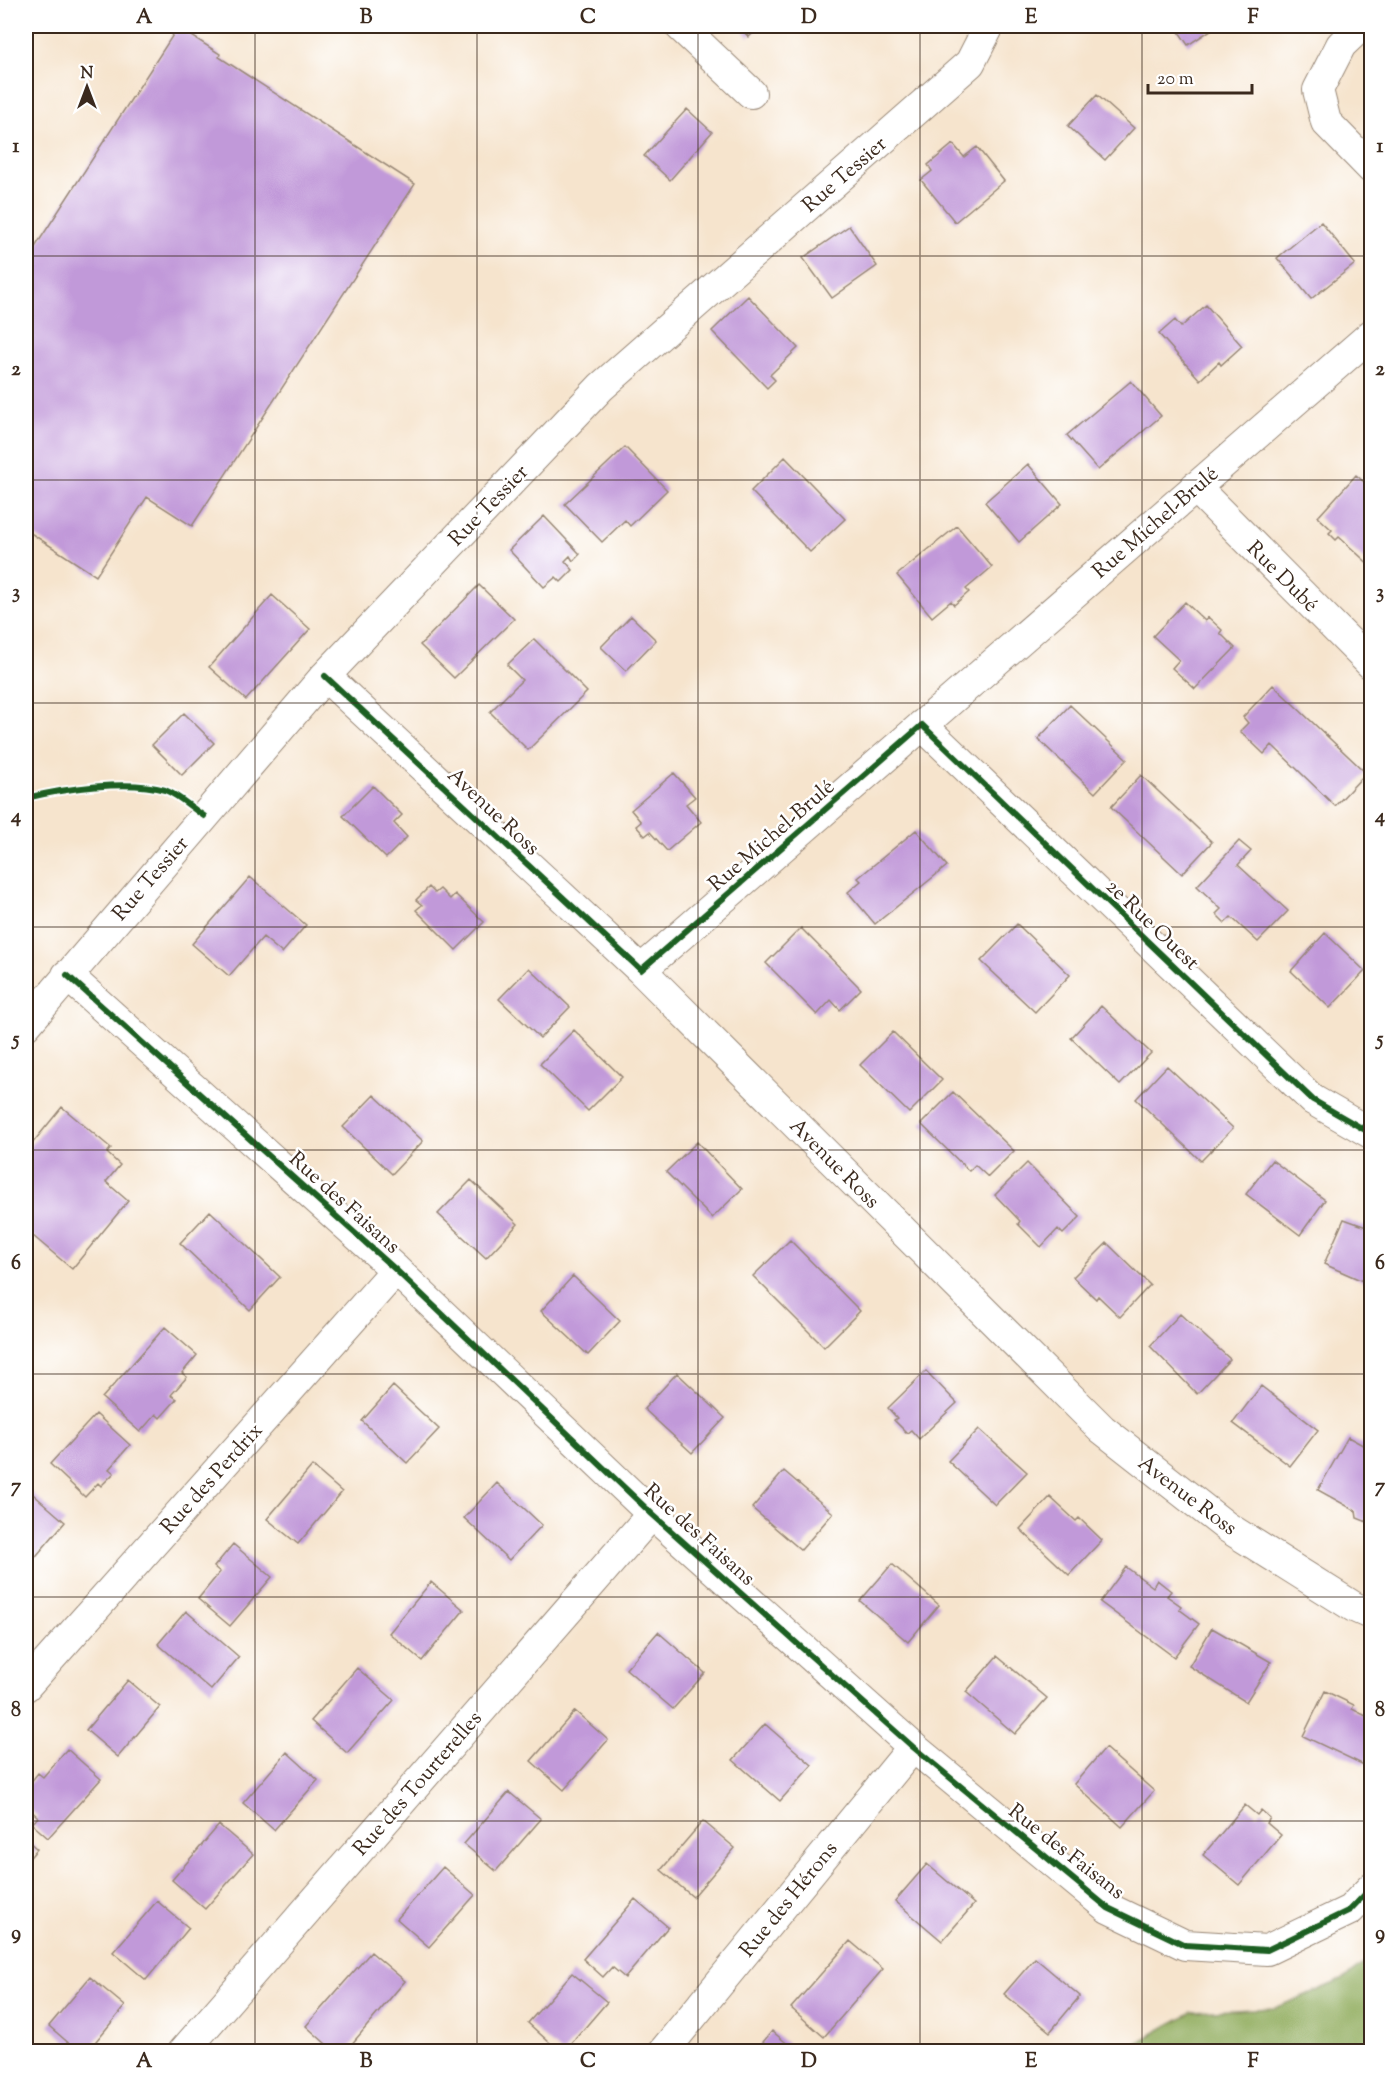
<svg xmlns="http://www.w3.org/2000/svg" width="1397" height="2077" font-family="'Sorts Mill Goudy',serif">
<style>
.forest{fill:#93ae60;stroke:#676c3f;stroke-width:1.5}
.building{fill:#c199d9}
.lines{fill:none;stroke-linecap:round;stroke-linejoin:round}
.street-casing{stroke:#988776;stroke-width:32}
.street{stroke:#fff;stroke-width:30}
.cycleway-casing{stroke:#fff;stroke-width:10}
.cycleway{stroke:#1b5e20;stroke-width:6}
.grid{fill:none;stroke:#3b2a1e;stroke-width:1.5;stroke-opacity:0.55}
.labels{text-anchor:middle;stroke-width:5;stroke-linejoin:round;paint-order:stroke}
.street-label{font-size:21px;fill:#3b2a1e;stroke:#fff}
.neatline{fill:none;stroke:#3b2a1e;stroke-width:2}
.grid-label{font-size:20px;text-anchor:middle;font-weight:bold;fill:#3b2a1e}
</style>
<rect width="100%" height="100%" fill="#fff"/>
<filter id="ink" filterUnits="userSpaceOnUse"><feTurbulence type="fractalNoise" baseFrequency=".0167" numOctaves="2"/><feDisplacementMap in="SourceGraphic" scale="12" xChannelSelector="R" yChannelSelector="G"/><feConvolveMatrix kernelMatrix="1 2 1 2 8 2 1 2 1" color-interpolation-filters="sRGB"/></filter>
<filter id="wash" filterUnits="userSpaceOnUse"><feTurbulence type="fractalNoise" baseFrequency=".008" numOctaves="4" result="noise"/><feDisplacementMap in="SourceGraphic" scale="24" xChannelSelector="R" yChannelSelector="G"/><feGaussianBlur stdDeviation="1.35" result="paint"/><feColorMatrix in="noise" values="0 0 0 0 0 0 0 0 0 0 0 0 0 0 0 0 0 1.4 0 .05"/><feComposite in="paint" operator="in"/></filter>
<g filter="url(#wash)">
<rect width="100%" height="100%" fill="#f6e4cd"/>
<!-- forest -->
<path class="forest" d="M1371 1958V2051H1122L1192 2012 1275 2008 1342 1980Z"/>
<g id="blocks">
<!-- building -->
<path class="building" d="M737 26H760L749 37Z
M1175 26H1217L1188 45Z
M178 27 220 54 219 57 415 184 192 526 147 497 96 576 26 530V423L28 418 26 417V261Z
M1097 95 1134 128 1105 160 1068 126Z
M687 109 712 132 670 180 644 156Z
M953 144 964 157 977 147 1004 181 955 222 921 180 932 171 928 165Z
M1321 222 1355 264 1311 299 1277 258Z
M849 226 877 266 832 298 803 258Z
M748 296 798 348 770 375 775 380 767 388 712 331Z
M1206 305 1242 346 1221 365 1219 362 1200 380 1159 334 1175 320 1181 327Z
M1131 381 1161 416 1098 470 1067 435Z
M625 447 667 490 630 526 625 520 602 542 565 504Z
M785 457 845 519 810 552 751 491Z
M1028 464 1062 504 1019 542 985 502Z
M1356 475 1372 489V567L1339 537 1336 540 1329 533 1332 530 1318 517Z
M544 516 580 554 573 561 570 556 565 561 573 570 561 582 556 577 544 587 509 550Z
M957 526 992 567 966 589 969 592 954 605 951 601 932 617 897 575Z
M479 585 514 619 454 678 420 645Z
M272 595 310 629 246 700 209 667Z
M1185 602 1205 621 1208 617 1222 630 1220 633 1235 648 1195 689 1172 668 1179 660 1153 636Z
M631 616 656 640 626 671 601 647Z
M534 639 587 692 528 750 490 712 522 680 507 665Z
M1273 685 1366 773 1335 806 1272 745 1264 754 1240 731 1248 723 1243 717Z
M1070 705 1127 759 1095 793 1038 739Z
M184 713 214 743 182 775 152 745Z
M674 773 695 797 686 804 701 822 667 851 650 832 645 836 636 826 641 822 631 810Z
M1141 775 1212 842 1182 874 1111 807Z
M373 786 402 815 394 823 407 837 386 858 343 816Z
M916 830 947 866 875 924 848 892 861 881 858 878Z
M1239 841 1251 851 1238 865 1288 911 1258 942 1231 917 1225 923 1216 914 1221 909 1197 886Z
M250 877 306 925 282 953 263 937 229 976 192 944Z
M429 887 435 893 440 889 450 899 455 894 484 922 456 950 416 910 422 905 416 900Z
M1017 924 1070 975 1035 1012 981 961Z
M801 928 861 989 840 1010 831 1000 817 1015 766 963Z
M1325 933 1365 971 1330 1008 1291 971Z
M529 968 570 1007 540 1038 499 999Z
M1101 1006 1151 1053 1120 1085 1071 1038Z
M574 1030 622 1077 588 1111 540 1064Z
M893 1032 942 1080 909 1113 860 1065Z
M1167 1066 1233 1128 1201 1161 1136 1099Z
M953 1092 1014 1151 988 1177 975 1165 969 1171 921 1124Z
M374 1095 423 1141 392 1174 343 1127Z
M62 1107 111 1148 107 1153 120 1165 106 1182 128 1201 72 1269 26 1230V1151Z
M697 1142 742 1189 712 1218 666 1172Z
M1272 1160 1325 1200 1300 1235 1246 1194Z
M1027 1163 1080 1217 1063 1234 1058 1229 1041 1247 1018 1224 1020 1221 995 1195Z
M471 1180 518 1224 486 1258 438 1214Z
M210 1211 280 1277 250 1310 180 1243Z
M1344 1219 1372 1229V1285L1324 1264Z
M790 1240 860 1311 824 1347 753 1276Z
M1107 1243 1150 1285 1120 1317 1098 1296 1096 1299 1073 1277Z
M573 1276 620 1321 588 1355 541 1311Z
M1180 1314 1230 1359 1197 1394 1150 1346Z
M165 1327 197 1355 182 1373 187 1377 171 1395 177 1399 160 1418 156 1414 140 1432 102 1398Z
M926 1371 957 1403 919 1439 911 1430 907 1433 894 1420 897 1418 888 1408Z
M677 1373 725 1418 692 1453 644 1409Z
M393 1386 439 1429 407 1463 362 1421Z
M1261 1386 1318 1430 1290 1466 1233 1423Z
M96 1414 130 1445 109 1469 114 1473 101 1486 98 1483 85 1497 50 1464Z
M979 1429 1027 1472 995 1505 948 1461Z
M1348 1437 1372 1450V1524L1357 1518 1356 1511 1318 1490Z
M312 1466 342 1492 298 1544 267 1519Z
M784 1471 833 1513 801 1550 752 1508Z
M497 1483 542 1525 509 1560 464 1518Z
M26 1488 65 1522 26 1568Z
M1050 1497 1076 1521 1079 1518 1102 1540 1069 1575 1020 1529Z
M233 1544 272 1577 230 1626 198 1599 220 1572 214 1567Z
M892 1564 939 1605 908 1642 860 1601Z
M1126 1567 1153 1587 1157 1580 1171 1591 1167 1596 1181 1606 1179 1609 1199 1624 1174 1657 1100 1602Z
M431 1582 464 1610 422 1661 389 1633Z
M186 1611 239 1657 211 1690 158 1644Z
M1212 1628 1271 1662 1246 1702 1189 1666Z
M658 1632 705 1673 673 1709 626 1669Z
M997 1656 1047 1698 1015 1734 966 1692Z
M357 1668 394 1700 347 1753 311 1721Z
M128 1680 160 1707 118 1757 86 1730Z
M1325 1691 1354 1705 1352 1709 1372 1719V1750L1364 1765 1303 1736Z
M575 1711 608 1740 564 1790 531 1761Z
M765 1724 812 1765 780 1801 733 1760Z
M1105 1748 1154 1791 1122 1827 1074 1784Z
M67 1749 101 1779 48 1838 32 1824 38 1817 26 1806V1788L38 1773 43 1777Z
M287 1752 318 1780 274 1830 243 1803Z
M509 1792 541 1819 496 1871 464 1844Z
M1245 1805 1257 1815 1261 1810 1270 1818 1267 1823 1281 1835 1239 1885 1203 1855Z
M703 1821 735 1848 693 1897 661 1870Z
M219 1825 253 1854 205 1909 172 1880Z
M26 1839 37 1849 26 1862Z
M927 1864 974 1904 942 1941 895 1901Z
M443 1867 475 1895 429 1947 397 1919Z
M635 1899 668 1927 625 1978 612 1967 603 1977 583 1959Z
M157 1901 189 1928 146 1980 113 1952Z
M850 1941 883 1969 824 2037 791 2008Z
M371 1952 405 1981 345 2052H335L306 2026Z
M1035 1958 1080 1996 1050 2032 1004 1994Z
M572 1973 607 2002 564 2052H560L528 2023Z
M90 1977 125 2006 87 2052H79L49 2026Z
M772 2031 797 2052H755Z"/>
</g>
</g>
<g filter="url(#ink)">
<use href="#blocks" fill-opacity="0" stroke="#988776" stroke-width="1.5"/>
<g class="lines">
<!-- street casing -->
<g class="street-casing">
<path id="street" d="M680 26 751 93
M1361 26 1341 45 1318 90 1326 122 1372 169
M1195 487 1372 665
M325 676 641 970 1102 1429 1227 1527 1354 1607 1372 1615
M922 725 1313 1100 1372 1134
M641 970 1372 334
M67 975 396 1270 652 1514 913 1747 1108 1908 1185 1945 1267 1950 1350 1910 1372 1887
M26 1025 325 676 601 387 970 63 989 26
M26 1686 396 1270
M183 2052 652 1514
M663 2052 913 1747"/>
</g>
<!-- street -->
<use href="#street" class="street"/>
<!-- cycleway casing -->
<g class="cycleway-casing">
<path id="cycleway" d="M325 676 641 970 922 725 1313 1100 1372 1134
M26 798C63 789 128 779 165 790 178 795 192 808 204 816
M67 975 396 1270 652 1514 913 1747 1108 1908 1185 1945 1267 1950 1350 1910 1372 1887"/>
</g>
<!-- cycleway -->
<use href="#cycleway" class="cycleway"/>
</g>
</g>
<!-- grid -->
<path class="grid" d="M255 26V2052M477 26V2052M698 26V2052M920 26V2052M1142 26V2052M26 256H1372M26 480H1372M26 703H1372M26 927H1372M26 1150H1372M26 1374H1372M26 1597H1372M26 1821H1372"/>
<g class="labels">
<!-- street labels -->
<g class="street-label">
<text transform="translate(844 174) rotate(-41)" y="7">Rue Tessier</text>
<text transform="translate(488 505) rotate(-46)" y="7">Rue Tessier</text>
<text transform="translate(1155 522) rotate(-41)" y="7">Rue Michel-Brulé</text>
<text transform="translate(1283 576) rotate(45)" y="7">Rue Dubé</text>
<text transform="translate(494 811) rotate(43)" y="7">Avenue Ross</text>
<text transform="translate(771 835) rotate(-41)" y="7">Rue Michel-Brulé</text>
<text transform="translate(150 878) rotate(-49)" y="7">Rue Tessier</text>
<text transform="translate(1153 924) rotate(44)" y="7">2e Rue Ouest</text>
<text transform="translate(835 1163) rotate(45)" y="7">Avenue Ross</text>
<text transform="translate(345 1202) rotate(42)" y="7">Rue des Faisans</text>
<text transform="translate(211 1478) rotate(-48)" y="7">Rue des Perdrix</text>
<text transform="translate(1188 1495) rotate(37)" y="7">Avenue Ross</text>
<text transform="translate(700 1534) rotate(42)" y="7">Rue des Faisans</text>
<text transform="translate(417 1783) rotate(-49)" y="7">Rue des Tourterelles</text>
<text transform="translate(1067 1851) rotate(38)" y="7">Rue des Faisans</text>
<text transform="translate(788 1899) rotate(-51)" y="7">Rue des Hérons</text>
</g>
</g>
<!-- margin -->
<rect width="1397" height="2077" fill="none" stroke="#fff" stroke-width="66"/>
<!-- north arrow -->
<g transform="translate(87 87)" stroke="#ffffff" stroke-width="4.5" paint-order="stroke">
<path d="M0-4.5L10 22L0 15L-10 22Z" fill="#3b2a1e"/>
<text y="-9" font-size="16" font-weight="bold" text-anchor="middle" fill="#3b2a1e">N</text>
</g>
<!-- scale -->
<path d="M1148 84v9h104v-9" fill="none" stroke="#3b2a1e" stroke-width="3"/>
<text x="1157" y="84" font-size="18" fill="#3b2a1e" stroke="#ffffff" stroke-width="4.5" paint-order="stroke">20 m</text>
<rect x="33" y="33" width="1331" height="2011" class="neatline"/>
<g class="grid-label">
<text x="144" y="23">A</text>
<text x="366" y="23">B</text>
<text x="588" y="23">C</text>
<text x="809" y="23">D</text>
<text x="1031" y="23">E</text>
<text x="1253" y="23">F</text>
<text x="16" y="152">1</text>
<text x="1380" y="152">1</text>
<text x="16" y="375">2</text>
<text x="1380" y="375">2</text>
<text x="16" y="598">3</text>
<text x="1380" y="598">3</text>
<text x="16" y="822">4</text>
<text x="1380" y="822">4</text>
<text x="16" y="1045">5</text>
<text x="1380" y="1045">5</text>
<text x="16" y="1269">6</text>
<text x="1380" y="1269">6</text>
<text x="16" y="1492">7</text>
<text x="1380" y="1492">7</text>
<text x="16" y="1716">8</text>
<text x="1380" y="1716">8</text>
<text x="16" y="1939">9</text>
<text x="1380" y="1939">9</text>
<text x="144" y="2067">A</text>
<text x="366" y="2067">B</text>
<text x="588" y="2067">C</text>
<text x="809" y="2067">D</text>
<text x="1031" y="2067">E</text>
<text x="1253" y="2067">F</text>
</g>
</svg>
